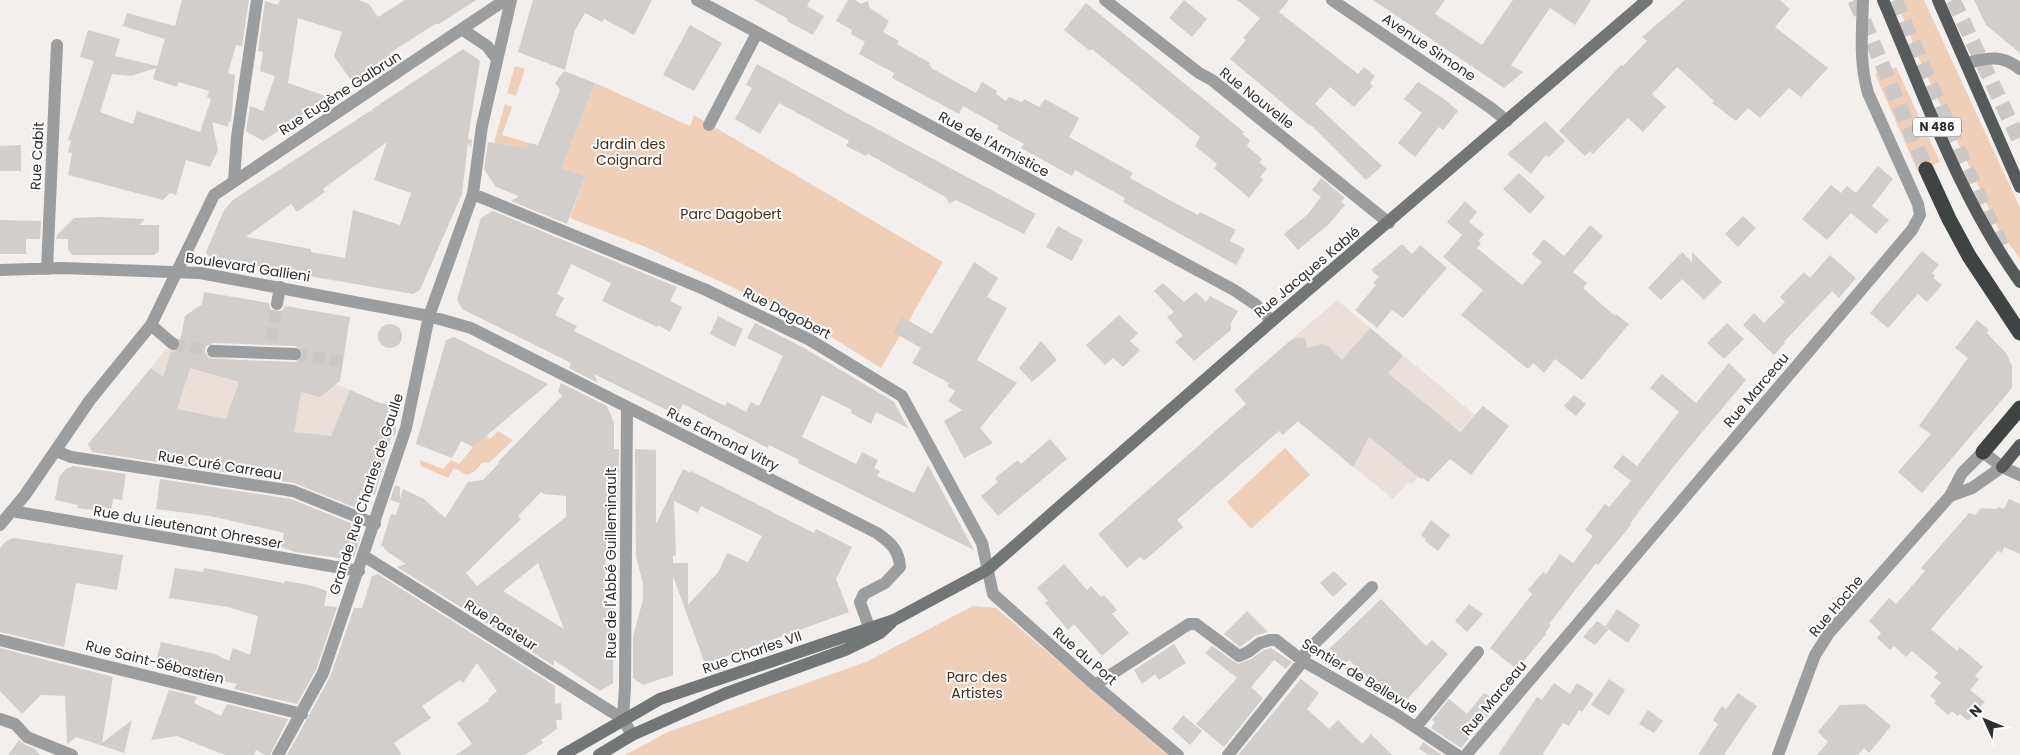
<svg xmlns="http://www.w3.org/2000/svg" width="2020" height="755" font-family="Poppins,sans-serif">
<style>
.built{fill:#eae0d9}
.green{fill:#efcfb7}
.building{fill:#d2cecc;fill-rule:evenodd}
.lines{fill:none;stroke-linecap:round;stroke-linejoin:round}
.pedestrian-tunnel{stroke:#cbc8c6;stroke-width:12;stroke-dasharray:12 6;stroke-linecap:butt}
.motorway-tunnel{stroke:#cbc8c6;stroke-width:15;stroke-dasharray:15 8;stroke-linecap:butt}
.pedestrian{stroke:#9b9d9e;stroke-width:12}
.minor{stroke:#9b9d9e;stroke-width:12}
.tertiary{stroke:#9b9d9e;stroke-width:12}
.secondary{stroke:#737676;stroke-width:12}
.primary{stroke:#575a5b;stroke-width:12}
.motorway{stroke:#3f4344;stroke-width:15}
.labels{text-anchor:middle;stroke-width:4;stroke-linejoin:round;paint-order:stroke}
.shield{fill:#fff;stroke:#6d6d6c;stroke-width:1}
.shield-label{font-size:12px;font-weight:bold;fill:#2f2e2d}
.street-label{font-size:14px;fill:#2f2e2d;stroke:#fff}
.park-label{font-size:14px;fill:#4f2c0d;stroke:#fff}
</style>
<rect width="100%" height="100%" fill="#f2efec"/>
<!-- built -->
<path class="built" d="M1337 300 1475 415 1434 457 1436 459 1412 484 1409 482 1393 499 1285 411 1267 400 1247 378Z
M166 349 271 365 327 381 351 390 336 425 338 439 279 429H260L118 408Z"/>
<!-- green -->
<path class="green" d="M1896 0H1924L2020 208V259L1998 228 1920 61Z
M515 66 525 69 516 96 507 93Z
M1896 67 1940 162 1918 172 1875 74Z
M595 83 690 126 694 115 943 262 881 368 809 323 648 248 570 218 585 176 562 168Z
M505 104 512 107 502 135 529 143 526 158 521 147 494 143Z
M498 431 513 440 489 463 483 462 475 471 467 475 454 468 448 478 421 466 420 460 443 469 451 460 459 464 473 447 486 435 490 439Z
M1285 448 1310 475 1251 529 1227 502Z
M973 606 996 608 1168 755H625L668 732 866 662Z"/>
<!-- building -->
<path class="building" d="M182 0H249L242 46 236 45 228 73 235 75 231 122 229 121 228 127 212 122 218 150 210 167 186 160 176 195 170 193 163 200 68 175 72 153 68 152 71 141 68 140 94 61 80 57 88 30 120 39 115 56 157 66 165 39 123 26 127 13 175 26ZM156 68 153 79 177 87 179 82 209 91 207 97 211 99 200 132 137 111 133 124 100 112 112 74 131 76Z
M280 0H358L369 4 378 17 405 0H476L439 24H435L390 53V57L352 82 334 56 342 32 298 18 288 83 329 97 263 141 246 131 250 106 263 111 275 76 260 71 263 52 258 51 265 1 278 5Z
M533 0H652L634 35 604 19 602 22 585 13 575 30 565 70 518 52Z
M754 0H810L807 6 824 16 813 35 787 21 788 19Z
M848 0H855L861 4 868 1 870 8 889 21 883 32 899 41 897 44 930 63 929 65 932 67 931 68 976 93 982 82 997 91 996 94 1006 101 1009 97 1022 102 1024 99 1039 107 1045 99 1079 118 1069 137 1133 173 1130 178 1175 203 1198 215 1200 212 1236 230 1230 241 1245 249 1236 265 1123 202 1125 198 1075 170 1072 176 1021 148 1024 144 997 129 999 126 963 106 959 114 892 78 894 73 859 54 865 42 851 34 852 30 836 21Z
M1184 0 1207 19 1192 37 1169 18Z
M1237 0H1289L1279 12 1358 74 1364 67 1375 76 1370 83 1373 86 1354 107 1330 87 1315 104 1382 166 1366 180 1311 125 1310 126 1230 59 1246 40 1243 38 1260 18Z
M1373 0H1445L1435 14 1482 45 1513 0H1591L1575 25 1550 8 1511 65 1523 72 1504 88Z
M1685 0H1780L1790 9 1775 27 1828 68 1801 97 1789 88 1760 118 1748 108 1736 121 1712 103 1714 101 1677 67 1652 94 1666 107 1643 132 1628 118 1593 154 1590 151 1585 156 1559 131 1621 65 1623 66 1647 41 1642 37Z
M1974 0H2020V53L1986 25Z
M1086 3 1244 132 1242 134 1250 140 1247 146 1262 159 1259 162 1267 169 1260 177 1263 180 1249 198 1214 168 1217 164 1195 146 1200 137 1092 49 1090 51 1064 30Z
M690 25 722 43 694 91 663 75Z
M463 49 480 61 468 139 472 140 471 148 468 143 462 194 420 290 413 294 210 259 206 252 224 210 233 200 370 111 373 112 371 110ZM387 142 374 180 411 193 400 225 353 210 345 258 311 252V249L246 237 291 204 297 212 325 192 323 189Z
M757 64 849 114 1036 214 1024 234 956 200 949 204 947 198 868 154 866 156 846 146 849 141 779 103 760 134 735 119 752 88 746 85Z
M564 71 595 83 562 168 585 176 567 224 511 201 519 196 496 187 484 169 488 142 527 148 529 143 538 145 560 90 555 83Z
M1418 82 1444 99 1458 111 1443 130 1439 127 1415 157 1398 143 1422 113 1404 99Z
M1545 121 1565 141 1549 157 1546 155 1531 174 1507 154Z
M21 145V171H0V146Z
M1878 166 1893 179 1872 206 1889 220 1876 234 1851 213 1827 240 1802 219 1831 185 1841 193 1847 186 1856 193Z
M1519 173 1545 197 1530 214 1503 189Z
M1321 178 1345 198 1341 202 1345 205 1329 224 1298 250 1284 234 1308 214 1321 197 1312 190Z
M1465 201 1477 212 1469 222 1484 234 1478 241 1481 243 1477 248 1522 285 1542 262 1532 254 1544 239 1564 256 1590 225 1603 236 1573 272 1587 283 1583 288 1615 316 1616 314 1629 324 1582 380 1555 359 1544 373 1533 363 1528 369 1461 315 1483 290 1443 257 1462 235 1447 222Z
M493 211 677 287 670 301 682 307 670 332 658 325 657 327 602 301 611 283 571 264 557 294 564 298 555 315 577 326 574 331 725 406 727 402 746 412 751 402 759 406 783 356 747 338 755 323 804 348 894 402 908 428 876 412 871 424 851 413 852 410 822 395 802 437 856 464 862 452 878 460 874 468 880 471 877 476 914 493 928 465 974 550 798 463 799 460 769 445 768 448 683 404 677 415 594 374 598 383 569 368 571 363 462 309 457 300 481 218Z
M1743 216 1756 228 1738 247 1725 234Z
M100 217 145 219 139 225H159V251L154 255H73L68 250V239H56L57 235 74 218Z
M0 220 41 221 40 239H26V254H0Z
M1058 226 1083 240 1072 261 1046 247Z
M1402 244 1412 254 1420 245 1447 268 1403 318 1392 310 1377 328 1355 310 1376 285 1373 283 1379 277 1371 270Z
M1922 251 1939 265 1932 273 1935 276 1933 278 1942 285 1927 302 1918 294 1888 328 1870 313Z
M1682 252 1692 262V252L1722 282 1704 300 1682 279 1661 300 1648 288Z
M1830 255 1856 278 1839 298 1832 291 1784 342 1785 343 1774 355 1743 325 1754 313 1764 323 1785 302 1780 297 1804 272 1810 278Z
M974 262 998 278 987 297 1007 308 977 360 1017 383 980 428 993 443 964 458 944 421 962 410 948 401 955 391 947 386 949 383 912 363 921 348 893 332 902 317 932 334Z
M1163 283 1184 302 1196 292 1206 302 1210 296 1238 311 1231 323V330L1194 361 1175 342 1183 336 1167 317 1174 312 1154 291Z
M204 292 269 303 271 310 276 312 283 310 285 306 350 317 340 381 320 397 301 392 294 432 331 436 350 390 380 403 391 405 395 411 396 431 395 436 392 435 375 495 361 491 356 508 294 483 92 452 88 444 151 368 163 377 171 352 176 351 181 346 180 340 185 316 202 304ZM213 343 295 346 302 350 303 355 299 361 295 362 213 359 208 358 205 351 206 346ZM190 368 239 382 226 419 177 409Z
M1119 315 1138 333 1130 341 1140 350 1123 367 1113 358 1105 365 1086 345Z
M718 316 743 329 735 347 710 334Z
M1977 320 1989 330 1987 333 2006 353 2012 366V388L1922 493 1898 472 1931 434 1919 426 1968 358 1955 348Z
M1727 323 1744 339 1724 359 1707 343Z
M378 336a12 12 0 1 1 24 0a12 12 0 1 1-24 0Z
M1370 328 1403 356 1388 373 1460 432 1483 406 1509 426 1471 475 1450 459 1428 482 1423 478 1421 479 1369 437 1353 467 1298 421 1283 435 1279 431 1177 520 1183 527 1144 561 1140 557 1127 568 1098 534 1246 404 1234 390 1290 341 1297 338H1305L1307 348 1322 344 1328 346 1342 360Z
M454 337 548 384 473 447 461 441 452 458 416 444 446 340Z
M1041 341 1057 360 1032 382 1019 368Z
M1729 363 1746 380 1678 461 1640 510 1630 524 1631 525 1598 565 1596 563 1549 624 1551 625 1545 633 1546 634 1518 668 1515 666 1514 667 1490 648 1532 594 1528 590 1543 572 1546 574 1560 554 1573 563 1593 536 1585 530 1605 504 1609 507 1631 481 1613 467 1623 455 1637 466 1679 412 1650 388 1662 374 1696 403Z
M561 383 607 406 614 423V449H619L618 507 608 506 604 601 613 602V683L600 691 554 660V666L397 567 406 564 385 550 383 546H381L391 514 396 515 400 503 390 500 395 485 400 487V499L403 489 424 499 445 518 468 482 483 480 499 463 498 462 562 396 558 391ZM541 492 544 494 566 496V517L477 586 466 573 521 519 518 516ZM538 563 564 629 503 591Z
M1574 395 1586 404 1576 416 1564 406Z
M1050 439 1067 459 998 516 981 496 998 482 995 478 1018 460 1021 464Z
M635 449 656 450V524L683 469 690 473 691 471 814 533 816 529 852 547 836 579 849 612 705 664 673 576V675L643 685 633 678V637L643 599V584L636 556ZM674 501 698 513 701 506 762 536 748 562 727 553 719 571 688 605V563H673V556L676 555Z
M73 466 126 474 122 500 113 499 111 512 77 508 78 505 55 500 59 477 66 469Z
M160 479 291 499 358 526 360 539 354 557 346 559 295 552 281 547 284 533 210 516 156 509Z
M2009 499 2020 504V554L2004 547 2002 553 1998 551 1931 629 1957 651 1960 647 1983 667 1975 676 1979 679 1970 690 1985 702 1968 721 1960 714 1958 716 1952 711 1948 715 1934 703 1936 701 1930 696 1941 683 1934 677 1938 673 1912 651 1906 657 1894 646 1890 650 1877 638 1881 633 1869 621 1889 598 1896 604 1925 571 1921 568 1969 513 1975 515 1981 508 1997 509 1999 507 2004 509Z
M1431 520 1450 535 1438 551 1425 541 1426 539 1421 535Z
M14 538 123 555 117 590 76 583 64 647 0 632V548L6 541Z
M1064 564 1087 590 1091 586 1101 597 1104 595 1117 610 1112 614 1129 633 1102 656 1074 624 1068 630 1045 603 1048 601 1037 588Z
M175 568 203 572 204 568 284 583 285 581 309 585 327 591 324 606 337 607 316 670 297 704 234 689 237 684 206 677 204 682 174 674 176 670 155 665 161 642 215 654 229 661 233 648 250 655 258 616 228 607 169 598Z
M1334 571 1347 584 1333 597 1320 583Z
M378 574 555 686V704L561 703 562 720H556L557 729 541 740 543 743 525 755H456L472 744 457 723 489 701 488 699 497 691 477 663 463 683 460 680 422 706 431 718 394 743 402 755H287L330 677 354 608H362L372 576Z
M1381 599 1426 646 1432 640 1448 654 1403 704 1384 687 1381 690 1349 660 1344 665 1329 649Z
M1469 604 1483 614 1467 632 1455 621Z
M1617 609 1640 625 1628 643 1605 627Z
M1247 611 1268 632 1255 636 1240 647 1224 634Z
M1597 621 1609 629 1595 645 1583 637Z
M1174 644 1186 663 1159 680 1155 674 1142 684 1134 670Z
M1212 646 1238 664 1251 659 1264 650 1271 648 1292 662 1286 669 1274 660 1251 687 1263 698 1224 747 1196 724 1237 678 1205 653Z
M0 648 113 677 102 743 132 720 124 753 76 737 67 744 65 696 41 695 22 714 0 691Z
M1301 679 1319 693 1307 709 1329 729 1338 720 1362 744 1371 734 1392 755H1238Z
M1609 679 1625 690 1609 716 1591 705Z
M1554 683 1570 694 1577 683 1594 694 1582 712 1579 710 1569 726 1563 723 1542 755H1498L1537 697 1542 700Z
M169 690 197 697 194 703 221 716 227 704 288 719 270 755H265L256 750 254 755H225L177 736 151 740Z
M1484 693 1499 702 1461 748 1431 728 1435 722 1432 720 1449 699 1467 714Z
M1738 693 1757 706 1724 755H1698L1718 724 1713 720 1722 706 1726 709Z
M1865 704 1891 726 1869 753 1864 748 1858 755H1817L1828 742 1818 732 1840 705Z
M1648 710 1663 721 1654 733 1639 724Z
M1183 715 1202 731 1190 745 1172 729Z
M19 740 24 744 35 749 40 755H8Z
M1423 742 1442 755H1429L1419 749Z"/>
<g class="lines">
<!-- pedestrian-tunnel -->
<path class="pedestrian-tunnel" d="M271 340 277 304
M173 344 213 351
M295 354 343 362"/>
<!-- motorway-tunnel -->
<path class="motorway-tunnel" d="M1855 0 1926 169
M1895 0 1966 167 2004 251
M1953 0 2020 142"/>
<!-- pedestrian -->
<path class="pedestrian" d="M277 304 280 287
M151 325 173 344
M213 351 295 354
M0 719 15 724 27 737 72 755"/>
<!-- minor -->
<path class="minor" d="M697 0 1234 290 1255 304 1272 321
M1105 0 1199 73 1212 80 1389 223
M1332 0 1491 108 1507 121
M1967 63C1988 58 2001 54 2020 69
M709 125 757 33
M234 181 237 137 257 0
M473 194 704 289 810 340 902 396 982 543 993 594 1095 685 1178 755
M47 269 57 45
M0 270 62 268 200 273 429 316 471 328 877 533C891 543 899 550 900 567L885 583 864 594 860 602 869 627 878 632
M56 451 71 457 293 491 375 524
M1950 496 1972 488 2002 467
M12 511 359 571
M364 556 623 719 632 735
M0 640 302 714
M1095 685 1189 624H1196L1239 656 1248 652 1260 643 1270 640H1276L1303 661 1397 715 1457 755
M623 719 625 687 627 407
M1416 727 1478 652
M278 755 323 673 406 428 429 316 473 194 482 126 511 0
M1228 755 1303 661 1306 652 1372 587
M1466 755 1912 230 1920 215 1918 204 1868 93C1859 62 1862 32 1863 0
M1778 755 1815 655 1829 633 1950 496 1962 473 1983 452 2002 467 2020 475"/>
<!-- tertiary -->
<path class="tertiary" d="M463 30 487 46 497 59
M0 525 25 495 90 400 151 325 214 195 505 0"/>
<!-- secondary -->
<path class="secondary" d="M563 755 660 699 894 620 987 570 1272 321 1647 0
M599 755 632 735 724 694 845 650 880 633 891 623"/>
<!-- primary -->
<path class="primary" d="M1883 0C1924 95 1959 197 2020 282
M1938 0 2020 187
M2002 467 2020 445"/>
<!-- motorway -->
<path class="motorway" d="M1926 169 1949 219 1969 256 2020 333
M1983 452 2020 408"/>
</g>
<g class="labels">
<!-- shield labels -->
<rect class="shield" x="1913" y="117.5" width="48" height="19" rx="4"/>
<g class="shield-label">
<text x="1937" y="131">N 486</text>
</g>
<!-- street labels -->
<g class="street-label">
<text transform="translate(1429 47) rotate(34)" y="5">Avenue Simone</text>
<text transform="translate(340 93) rotate(-33)" y="5">Rue Eugène Galbrun</text>
<text transform="translate(1257 98) rotate(38)" y="5">Rue Nouvelle</text>
<text transform="translate(994 144) rotate(28)" y="5">Rue de l'Armistice</text>
<text transform="translate(37 156) rotate(-87)" y="5">Rue Cabit</text>
<text transform="translate(248 267) rotate(9)" y="5">Boulevard Gallieni</text>
<text transform="translate(1307 272) rotate(-40)" y="5">Rue Jacques Kablé</text>
<text transform="translate(787 313) rotate(27)" y="5">Rue Dagobert</text>
<text transform="translate(1756 390) rotate(-50)" y="5">Rue Marceau</text>
<text transform="translate(723 439) rotate(27)" y="5">Rue Edmond Vitry</text>
<text transform="translate(220 465) rotate(9)" y="5">Rue Curé Carreau</text>
<text transform="translate(366 494) rotate(-72)" y="5">Grande Rue Charles de Gaulle</text>
<text transform="translate(188 527) rotate(10)" y="5">Rue du Lieutenant Ohresser</text>
<text transform="translate(611 563) rotate(-90)" y="5">Rue de l'Abbé Guilleminault</text>
<text transform="translate(1836 606) rotate(-50)" y="5">Rue Hoche</text>
<text transform="translate(501 625) rotate(32)" y="5">Rue Pasteur</text>
<text transform="translate(752 652) rotate(-19)" y="5">Rue Charles VII</text>
<text transform="translate(1085 656) rotate(41)" y="5">Rue du Port</text>
<text transform="translate(155 662) rotate(14)" y="5">Rue Saint-Sébastien</text>
<text transform="translate(1360 676) rotate(31)" y="5">Sentier de Bellevue</text>
<text transform="translate(1494 698) rotate(-50)" y="5">Rue Marceau</text>
</g>
<!-- park labels -->
<g class="park-label">
<text x="629" y="149">Jardin des<tspan x="629" dy="16">Coignard</tspan></text>
<text x="731" y="219">Parc Dagobert</text>
<text x="977" y="682">Parc des<tspan x="977" dy="16">Artistes</tspan></text>
</g>
</g>
<!-- north arrow -->
<g transform="translate(1985 720) rotate(314)" stroke="#ffffff" stroke-width="4" paint-order="stroke">
<path d="M0-4L9 19L0 12L-9 19Z" fill="#2f2e2d"/>
<text y="-8" font-size="14" font-weight="bold" text-anchor="middle" fill="#2f2e2d">N</text>
</g>
</svg>
